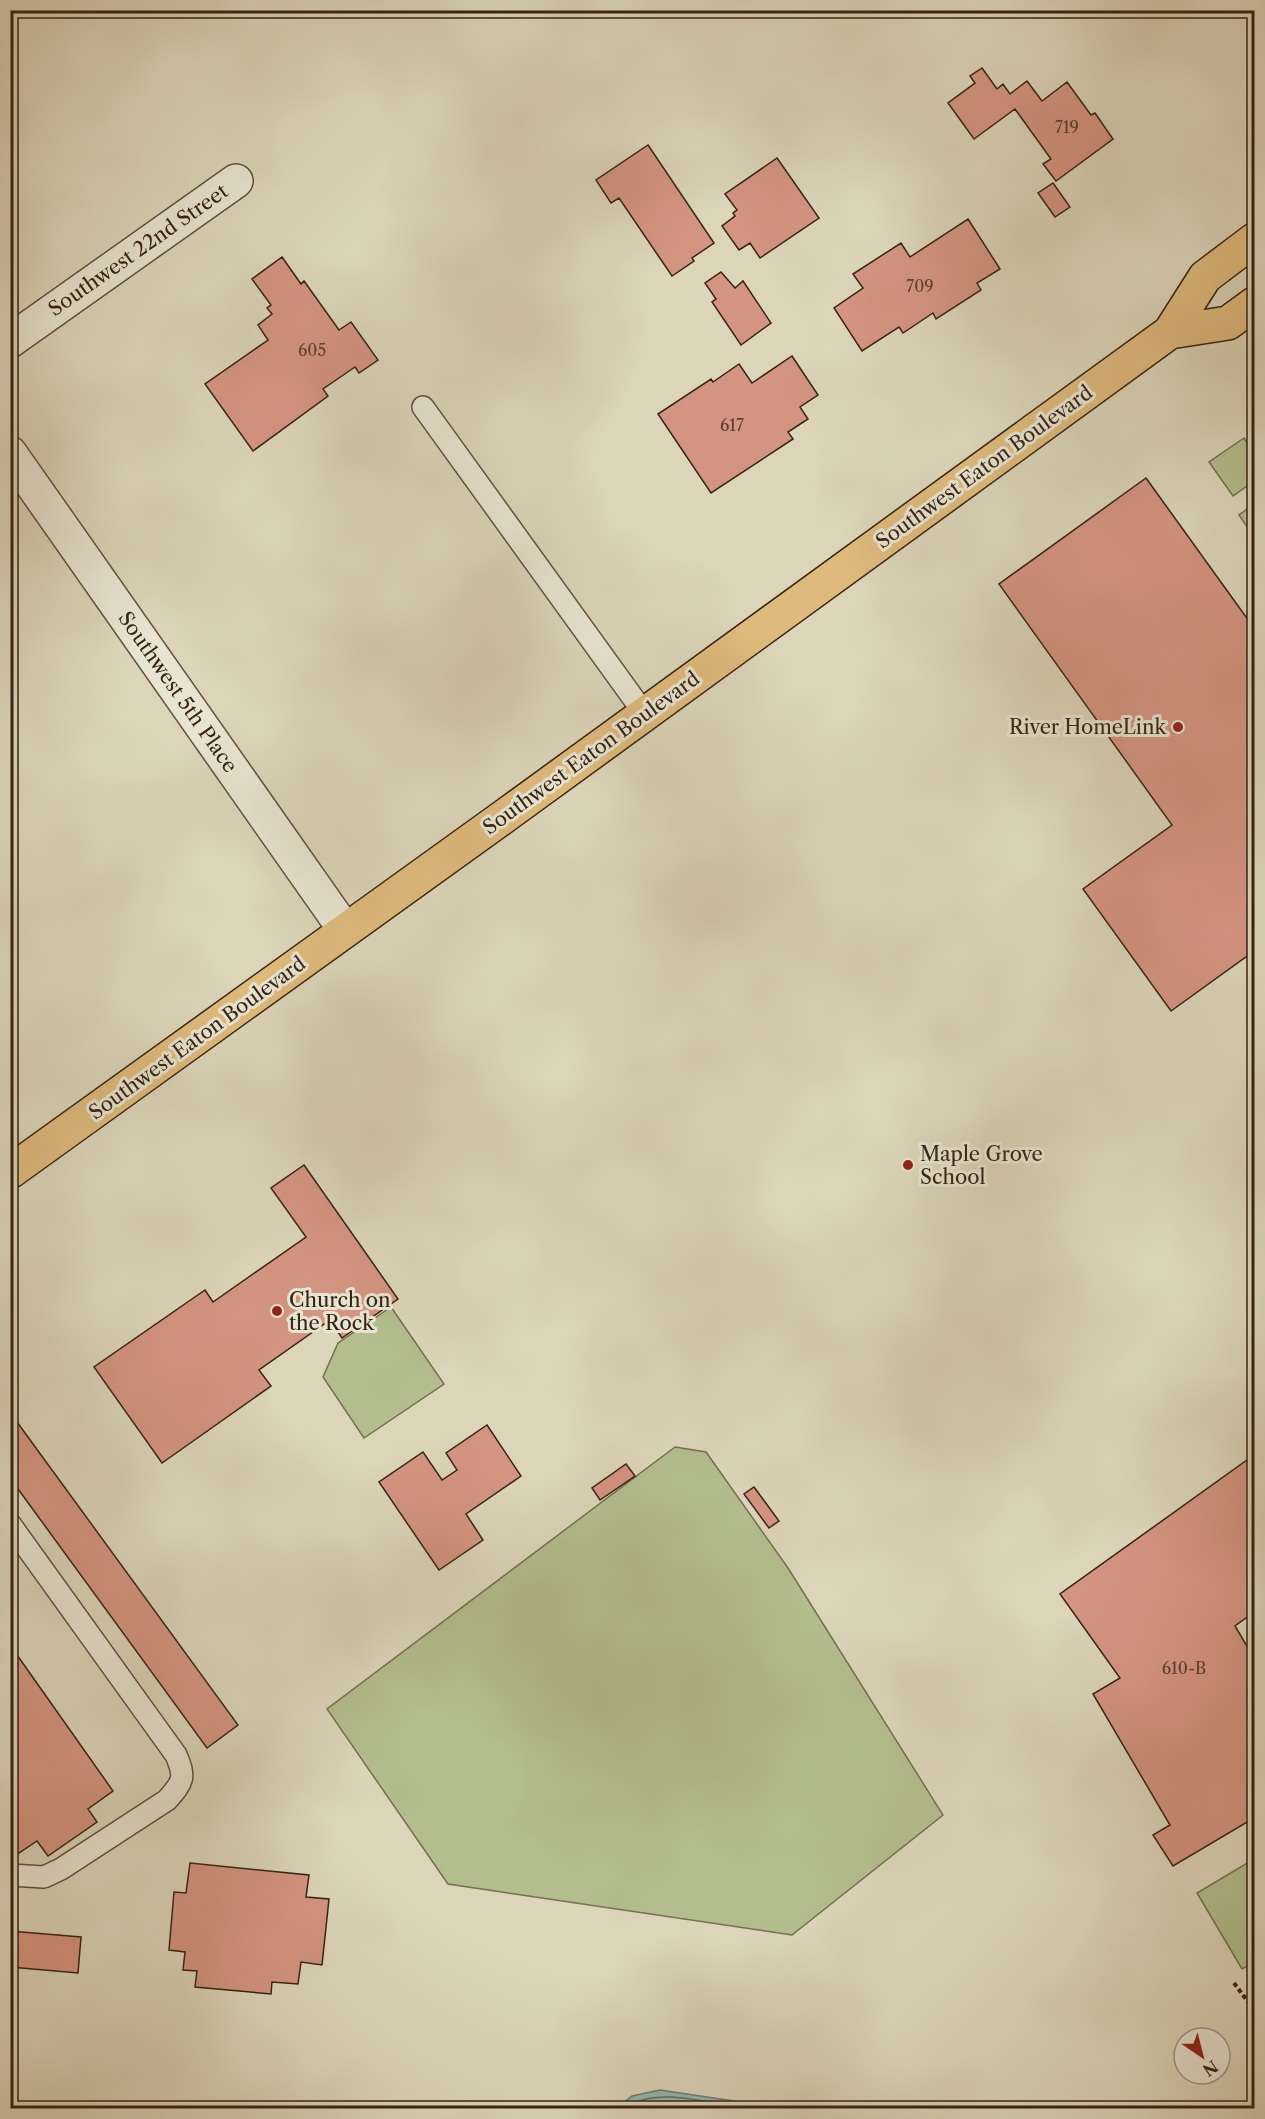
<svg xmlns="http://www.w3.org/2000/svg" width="1265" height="2119" font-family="'Libre Caslon Text',serif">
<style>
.green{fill:#b3bd8e;stroke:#747050;stroke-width:1.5}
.water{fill:#92b8b3;stroke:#6d7c73;stroke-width:1.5}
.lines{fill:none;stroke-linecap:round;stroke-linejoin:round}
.shore{stroke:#646e63;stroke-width:1.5}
.building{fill:#d49482;stroke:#362313;stroke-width:1.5}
.service-casing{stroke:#60503d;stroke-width:24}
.minor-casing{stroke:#60503d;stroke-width:36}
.primary-casing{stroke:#362313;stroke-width:36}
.path{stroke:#362313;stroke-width:4;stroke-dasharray:4.5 3;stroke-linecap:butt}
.service{stroke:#e8e4d2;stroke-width:21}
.minor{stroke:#e8e4d2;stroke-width:33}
.primary{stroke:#deba7d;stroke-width:33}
.poi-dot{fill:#8f2418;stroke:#e8e4d2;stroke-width:2}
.labels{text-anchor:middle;stroke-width:6;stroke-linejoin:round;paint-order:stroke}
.number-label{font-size:16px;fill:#5e3f2f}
.street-label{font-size:20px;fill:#362313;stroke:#e8e4d2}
.poi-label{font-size:20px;fill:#362313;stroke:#e8e4d2;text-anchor:start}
</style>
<rect width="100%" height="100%" fill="#dcd5ba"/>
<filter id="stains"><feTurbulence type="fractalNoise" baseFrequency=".00333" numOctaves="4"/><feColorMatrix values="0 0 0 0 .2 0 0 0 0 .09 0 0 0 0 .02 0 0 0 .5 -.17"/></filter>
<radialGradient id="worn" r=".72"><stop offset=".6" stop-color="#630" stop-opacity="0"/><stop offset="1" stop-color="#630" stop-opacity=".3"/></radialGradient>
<!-- green -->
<path class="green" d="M1244 438 1254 454V481L1233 496 1209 462Z
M1254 504V537L1239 515Z
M391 1307 444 1384 364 1438 323 1377 338 1343Z
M675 1447 706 1452 788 1568 943 1815 792 1935 448 1884 327 1709Z
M1254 1859V1962L1242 1969 1197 1893Z"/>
<!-- water -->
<path class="water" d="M660 2090 780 2108H617L632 2096Z"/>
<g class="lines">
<!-- shore -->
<path class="shore" d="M626 2108C655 2086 708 2103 741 2108"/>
</g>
<!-- building -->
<path class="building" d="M982 68 997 89 1003 84 1010 94 1027 81 1042 101 1067 82 1091 115 1095 113 1113 139 1056 181 1043 164 1051 159 1015 109 974 139 948 103 975 83 970 76Z
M648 145 714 243 692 258 694 261 672 276 619 198 611 203 596 180Z
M777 158 819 218 760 258 750 243 739 250 722 226 735 216 733 213 737 210 725 194Z
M1053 183 1070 207 1055 217 1038 193Z
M968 219 1000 269 977 283 981 290 936 319 933 313 903 333 899 327 862 351 834 308 863 288 853 274 901 243 910 257Z
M282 257 301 284 304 281 339 330 351 322 378 360 359 373 355 367 323 389 328 396 253 451 205 384 268 340 258 325 272 314 267 308 271 305 252 279Z
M721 272 735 288 743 281 771 323 741 345 712 302 716 299 705 283Z
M792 356 818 395 800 407 808 419 788 432 793 439 711 493 658 414 711 379 713 382 739 364 752 383Z
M1146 478 1254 628V951L1171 1011 1083 889 1172 825 999 584Z
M304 1165 398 1299 342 1338 330 1320 259 1370 271 1386 162 1463 94 1367 205 1290 213 1302 306 1237 271 1188Z
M17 1422 238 1725 207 1748 10 1478V1427Z
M487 1425 521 1476 466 1514 483 1540 439 1570 379 1482 423 1452 442 1480 457 1470 446 1453Z
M1254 1455V1612L1235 1626 1254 1658V1818L1173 1866 1153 1835 1170 1825 1093 1694 1120 1678 1060 1594Z
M626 1464 635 1476 600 1500 592 1488Z
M754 1487 779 1521 769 1528 744 1494Z
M10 1645 113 1791 88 1809 97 1822 48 1856 37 1841 10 1859Z
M190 1863 309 1875 306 1897 329 1899 322 1965 301 1962 298 1984 272 1982 271 1994 195 1987 197 1971 183 1970 185 1952 169 1950 174 1892 186 1893Z
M10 1931 81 1937 78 1973 10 1967Z"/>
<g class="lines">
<!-- service casing -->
<g class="service-casing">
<path id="service" d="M423 407 644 713
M10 1524 176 1755C186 1778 183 1782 167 1800L61 1869 44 1877 10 1875"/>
</g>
<!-- minor casing -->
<g class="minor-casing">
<path id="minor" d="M10 341 236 181
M10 453 345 930"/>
</g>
<!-- primary casing -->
<g class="primary-casing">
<path id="primary" d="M1170 332 1228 323 1254 304
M10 1172 506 815 1170 332 1205 277 1254 240"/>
</g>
<!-- path -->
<path class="path" d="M1234 1983 1254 2010"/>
<!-- service -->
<use href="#service" class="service"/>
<!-- minor -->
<use href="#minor" class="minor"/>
<!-- primary -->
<use href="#primary" class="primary"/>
</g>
<!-- markers -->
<g class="poi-dot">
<circle cx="1178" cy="727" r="6"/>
<circle cx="908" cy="1165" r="6"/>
<circle cx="277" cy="1311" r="6"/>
</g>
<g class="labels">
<!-- number labels -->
<g class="number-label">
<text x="1067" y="133">719</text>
<text x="920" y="292">709</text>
<text x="312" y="356">605</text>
<text x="732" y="431">617</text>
<text x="1184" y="1674">610-B</text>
</g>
<!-- street labels -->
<g class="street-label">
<text transform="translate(138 250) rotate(-35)" y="7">Southwest 22nd Street</text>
<text transform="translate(984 467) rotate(-36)" y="7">Southwest Eaton Boulevard</text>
<text transform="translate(178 692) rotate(55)" y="7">Southwest 5th Place</text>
<text transform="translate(591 753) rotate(-36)" y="7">Southwest Eaton Boulevard</text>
<text transform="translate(197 1038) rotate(-36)" y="7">Southwest Eaton Boulevard</text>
</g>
<!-- poi labels -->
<g class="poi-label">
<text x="1166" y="734" text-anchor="end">River HomeLink</text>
<text x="920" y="1161">Maple Grove<tspan x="920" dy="23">School</tspan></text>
<text x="289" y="1307">Church on<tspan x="289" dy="23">the Rock</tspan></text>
</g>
</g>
<!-- margin -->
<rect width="1265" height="2119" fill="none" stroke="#dcd5ba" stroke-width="36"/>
<rect x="12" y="12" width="1241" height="2095" fill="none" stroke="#362313" stroke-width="3"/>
<rect x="18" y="18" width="1229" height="2083" fill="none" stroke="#362313" stroke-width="1.5"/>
<!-- north arrow -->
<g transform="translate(1202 2056) rotate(145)"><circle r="28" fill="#e8e4d2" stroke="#a19786" stroke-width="1.5"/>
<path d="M0-4.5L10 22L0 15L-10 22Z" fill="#8f2418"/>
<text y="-9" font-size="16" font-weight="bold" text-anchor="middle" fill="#362313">N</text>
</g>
<rect width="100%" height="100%" filter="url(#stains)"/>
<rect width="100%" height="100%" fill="url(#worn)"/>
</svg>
